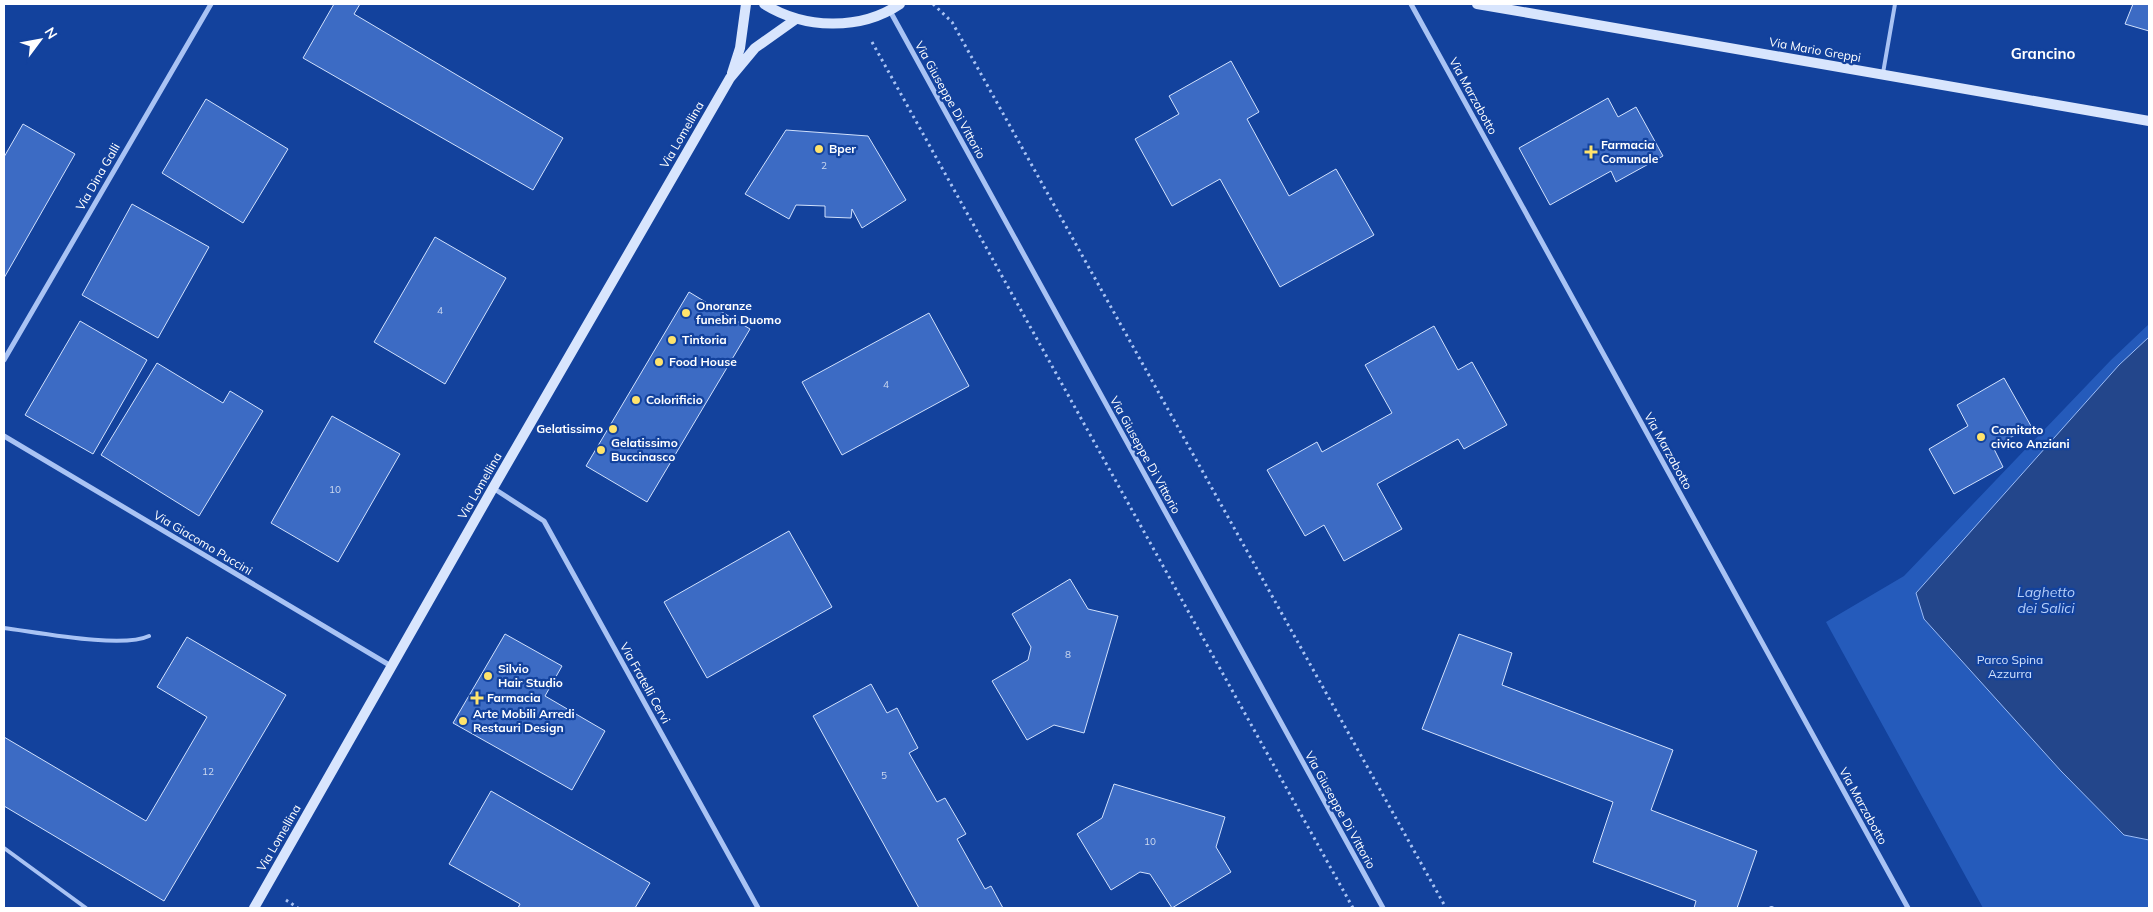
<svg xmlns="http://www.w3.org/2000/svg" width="2153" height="912" font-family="Mulish,sans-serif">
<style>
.green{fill:#255bbb}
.water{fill:#23468b;stroke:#9bbcf7}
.building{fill:#3c6bc4;stroke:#d1e1fd}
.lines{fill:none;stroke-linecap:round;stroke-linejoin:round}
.path{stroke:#a9c3f4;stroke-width:3;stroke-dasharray:2.5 4;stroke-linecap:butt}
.service{stroke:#a9c3f4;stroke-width:4}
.minor{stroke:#a9c3f4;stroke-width:5}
.secondary{stroke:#d8e5fd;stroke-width:10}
.poi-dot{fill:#ffe36c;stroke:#13429d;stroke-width:2}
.labels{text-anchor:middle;stroke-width:4.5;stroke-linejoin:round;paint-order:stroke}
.number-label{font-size:10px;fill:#cedaf0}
.street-label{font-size:12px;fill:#fff;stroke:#13429d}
.poi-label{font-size:12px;font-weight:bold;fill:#fff;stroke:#13429d;text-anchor:start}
.park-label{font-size:12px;fill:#d1e1fd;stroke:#13429d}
.water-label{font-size:14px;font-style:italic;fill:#b5cefa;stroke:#13429d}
.quarter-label{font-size:15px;font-weight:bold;fill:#fff;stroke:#13429d}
</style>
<rect width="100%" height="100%" fill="#13429d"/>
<!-- green -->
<path class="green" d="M2149 324V908H1983L1826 622 1904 576 2111 360Z"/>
<!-- water -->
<path class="water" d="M2149 337V840L2124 835 2061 771 1924 619 1916 593 2119 365Z"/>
<!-- building -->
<path class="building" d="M334 4H360L354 14 563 138 533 190 303 58Z
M2133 4H2149V31L2125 24Z
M1231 61 1259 112 1247 119 1289 196 1336 169 1374 235 1280 287 1220 179 1172 206 1135 139 1179 114 1169 96Z
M1608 98 1618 117 1636 107 1663 156 1616 182 1611 171 1550 205 1519 148Z
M206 99 288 149 243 223 162 173Z
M23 124 75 154 4 278V157Z
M786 130 868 136 906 200 862 228 852 209 851 218 825 217V206L796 205 789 219 745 194Z
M132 204 209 247 158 338 82 295Z
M435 237 506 278 445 384 374 342Z
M689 292 750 329 647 502 586 466Z
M929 313 969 386 842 455 802 382Z
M80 321 147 360 93 454 25 415Z
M1434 326 1458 370 1472 362 1507 425 1464 449 1458 439 1377 484 1402 529 1344 561 1324 525 1305 536 1267 470 1317 442 1322 452 1392 413 1365 365Z
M157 363 223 403 230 391 263 411 199 516 101 455Z
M2004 378 2031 426 1993 447 2003 467 1954 494 1929 449 1968 426 1957 405Z
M332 416 400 454 338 562 271 523Z
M789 531 832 607 707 678 664 602Z
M1070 579 1088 609 1118 616 1084 733 1054 725 1027 740 992 681 1028 660 1031 647 1012 614Z
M505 634 562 666 545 696 605 731 572 790 453 723Z
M1459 634 1512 653 1502 685 1673 750 1651 810 1757 851 1737 908H1694L1696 901 1593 862 1613 802 1422 729Z
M187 637 286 695 164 901 4 806V737L146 821 207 717 157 687Z
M871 684 887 713 897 708 918 748 909 753 937 802 945 798 966 834 957 839 985 889 991 886 1003 908H919L813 716Z
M1114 784 1225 817 1216 847 1231 872 1172 908 1150 874 1140 872 1111 890 1077 834 1102 818Z
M491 791 650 883 635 908H518L520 904 449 864Z"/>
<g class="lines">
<!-- path -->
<path class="path" d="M933 4 952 22 1446 908
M872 42 1353 908
M286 900 298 908"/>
<!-- service -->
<path class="service" d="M1883 73 1895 4
M4 628C36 632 122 649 149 636
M4 848 86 908
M1771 908H1772"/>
<!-- minor -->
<path class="minor" d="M1411 4 1908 908
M890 11 1383 908
M4 360 211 4
M4 436 391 666
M493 488 544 521 758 908"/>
<!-- secondary -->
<path class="secondary" d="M764 4C804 29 860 31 900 4
M1477 4 2149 121
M732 73 740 48 746 4
M254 908 493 488 730 78 755 48 796 19"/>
</g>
<!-- markers -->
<g class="poi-dot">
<circle cx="819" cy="149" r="5"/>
<path d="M1588.5 144.5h5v5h5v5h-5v5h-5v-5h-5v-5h5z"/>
<circle cx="686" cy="313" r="5"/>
<circle cx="672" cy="340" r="5"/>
<circle cx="659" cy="362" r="5"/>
<circle cx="636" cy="400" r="5"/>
<circle cx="613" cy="429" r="5"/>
<circle cx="1981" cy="437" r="5"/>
<circle cx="601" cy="450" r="5"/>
<circle cx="488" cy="676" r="5"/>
<path d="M474.5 690.5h5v5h5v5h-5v5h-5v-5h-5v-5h5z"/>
<circle cx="463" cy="721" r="5"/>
</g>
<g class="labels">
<!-- number labels -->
<g class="number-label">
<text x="824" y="169">2</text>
<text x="440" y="314">4</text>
<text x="886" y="388">4</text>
<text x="335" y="493">10</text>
<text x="1068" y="658">8</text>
<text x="208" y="775">12</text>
<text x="884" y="779">5</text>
<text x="1150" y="845">10</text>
</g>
<!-- street labels -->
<g class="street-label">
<text transform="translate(1815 50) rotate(10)" y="4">Via Mario Greppi</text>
<text transform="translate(1473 96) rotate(61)" y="4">Via Marzabotto</text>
<text transform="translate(950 100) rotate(61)" y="4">Via Giuseppe Di Vittorio</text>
<text transform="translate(682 135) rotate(-60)" y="4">Via Lomellina</text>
<text transform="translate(98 177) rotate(-60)" y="4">Via Dina Galli</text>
<text transform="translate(1668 451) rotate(61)" y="4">Via Marzabotto</text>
<text transform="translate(1145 455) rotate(61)" y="4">Via Giuseppe Di Vittorio</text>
<text transform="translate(480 486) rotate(-60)" y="4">Via Lomellina</text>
<text transform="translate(203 543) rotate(31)" y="4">Via Giacomo Puccini</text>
<text transform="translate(645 683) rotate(61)" y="4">Via Fratelli Cervi</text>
<text transform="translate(1863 806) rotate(61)" y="4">Via Marzabotto</text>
<text transform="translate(1340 810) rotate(61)" y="4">Via Giuseppe Di Vittorio</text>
<text transform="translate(279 838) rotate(-60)" y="4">Via Lomellina</text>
</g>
<!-- poi labels -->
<g class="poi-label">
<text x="1601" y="149">Farmacia<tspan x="1601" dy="14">Comunale</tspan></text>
<text x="829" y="153">Bper</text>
<text x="696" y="310">Onoranze<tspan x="696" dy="14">funebri Duomo</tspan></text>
<text x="682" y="344">Tintoria</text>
<text x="669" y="366">Food House</text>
<text x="646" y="404">Colorificio</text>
<text x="603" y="433" text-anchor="end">Gelatissimo</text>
<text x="1991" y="434">Comitato<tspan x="1991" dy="14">civico Anziani</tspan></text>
<text x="611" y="447">Gelatissimo<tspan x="611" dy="14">Buccinasco</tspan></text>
<text x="498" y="673">Silvio<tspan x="498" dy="14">Hair Studio</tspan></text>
<text x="487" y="702">Farmacia</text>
<text x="473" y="718">Arte Mobili Arredi<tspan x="473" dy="14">Restauri Design</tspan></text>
</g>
<!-- park labels -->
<g class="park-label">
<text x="2010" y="664">Parco Spina<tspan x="2010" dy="14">Azzurra</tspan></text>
</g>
<!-- water labels -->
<g class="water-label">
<text x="2046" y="597">Laghetto<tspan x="2046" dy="16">dei Salici</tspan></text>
</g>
<!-- quarter labels -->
<g class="quarter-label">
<text x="2043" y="59">Grancino</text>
</g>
</g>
<!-- border -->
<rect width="2153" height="912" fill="none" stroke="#ffffff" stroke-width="10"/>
<!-- north arrow -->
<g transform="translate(40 40) rotate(58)" stroke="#13429d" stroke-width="4" paint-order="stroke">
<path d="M0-4L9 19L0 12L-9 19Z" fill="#ffffff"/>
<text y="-8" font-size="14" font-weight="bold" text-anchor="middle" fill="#ffffff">N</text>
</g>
</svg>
